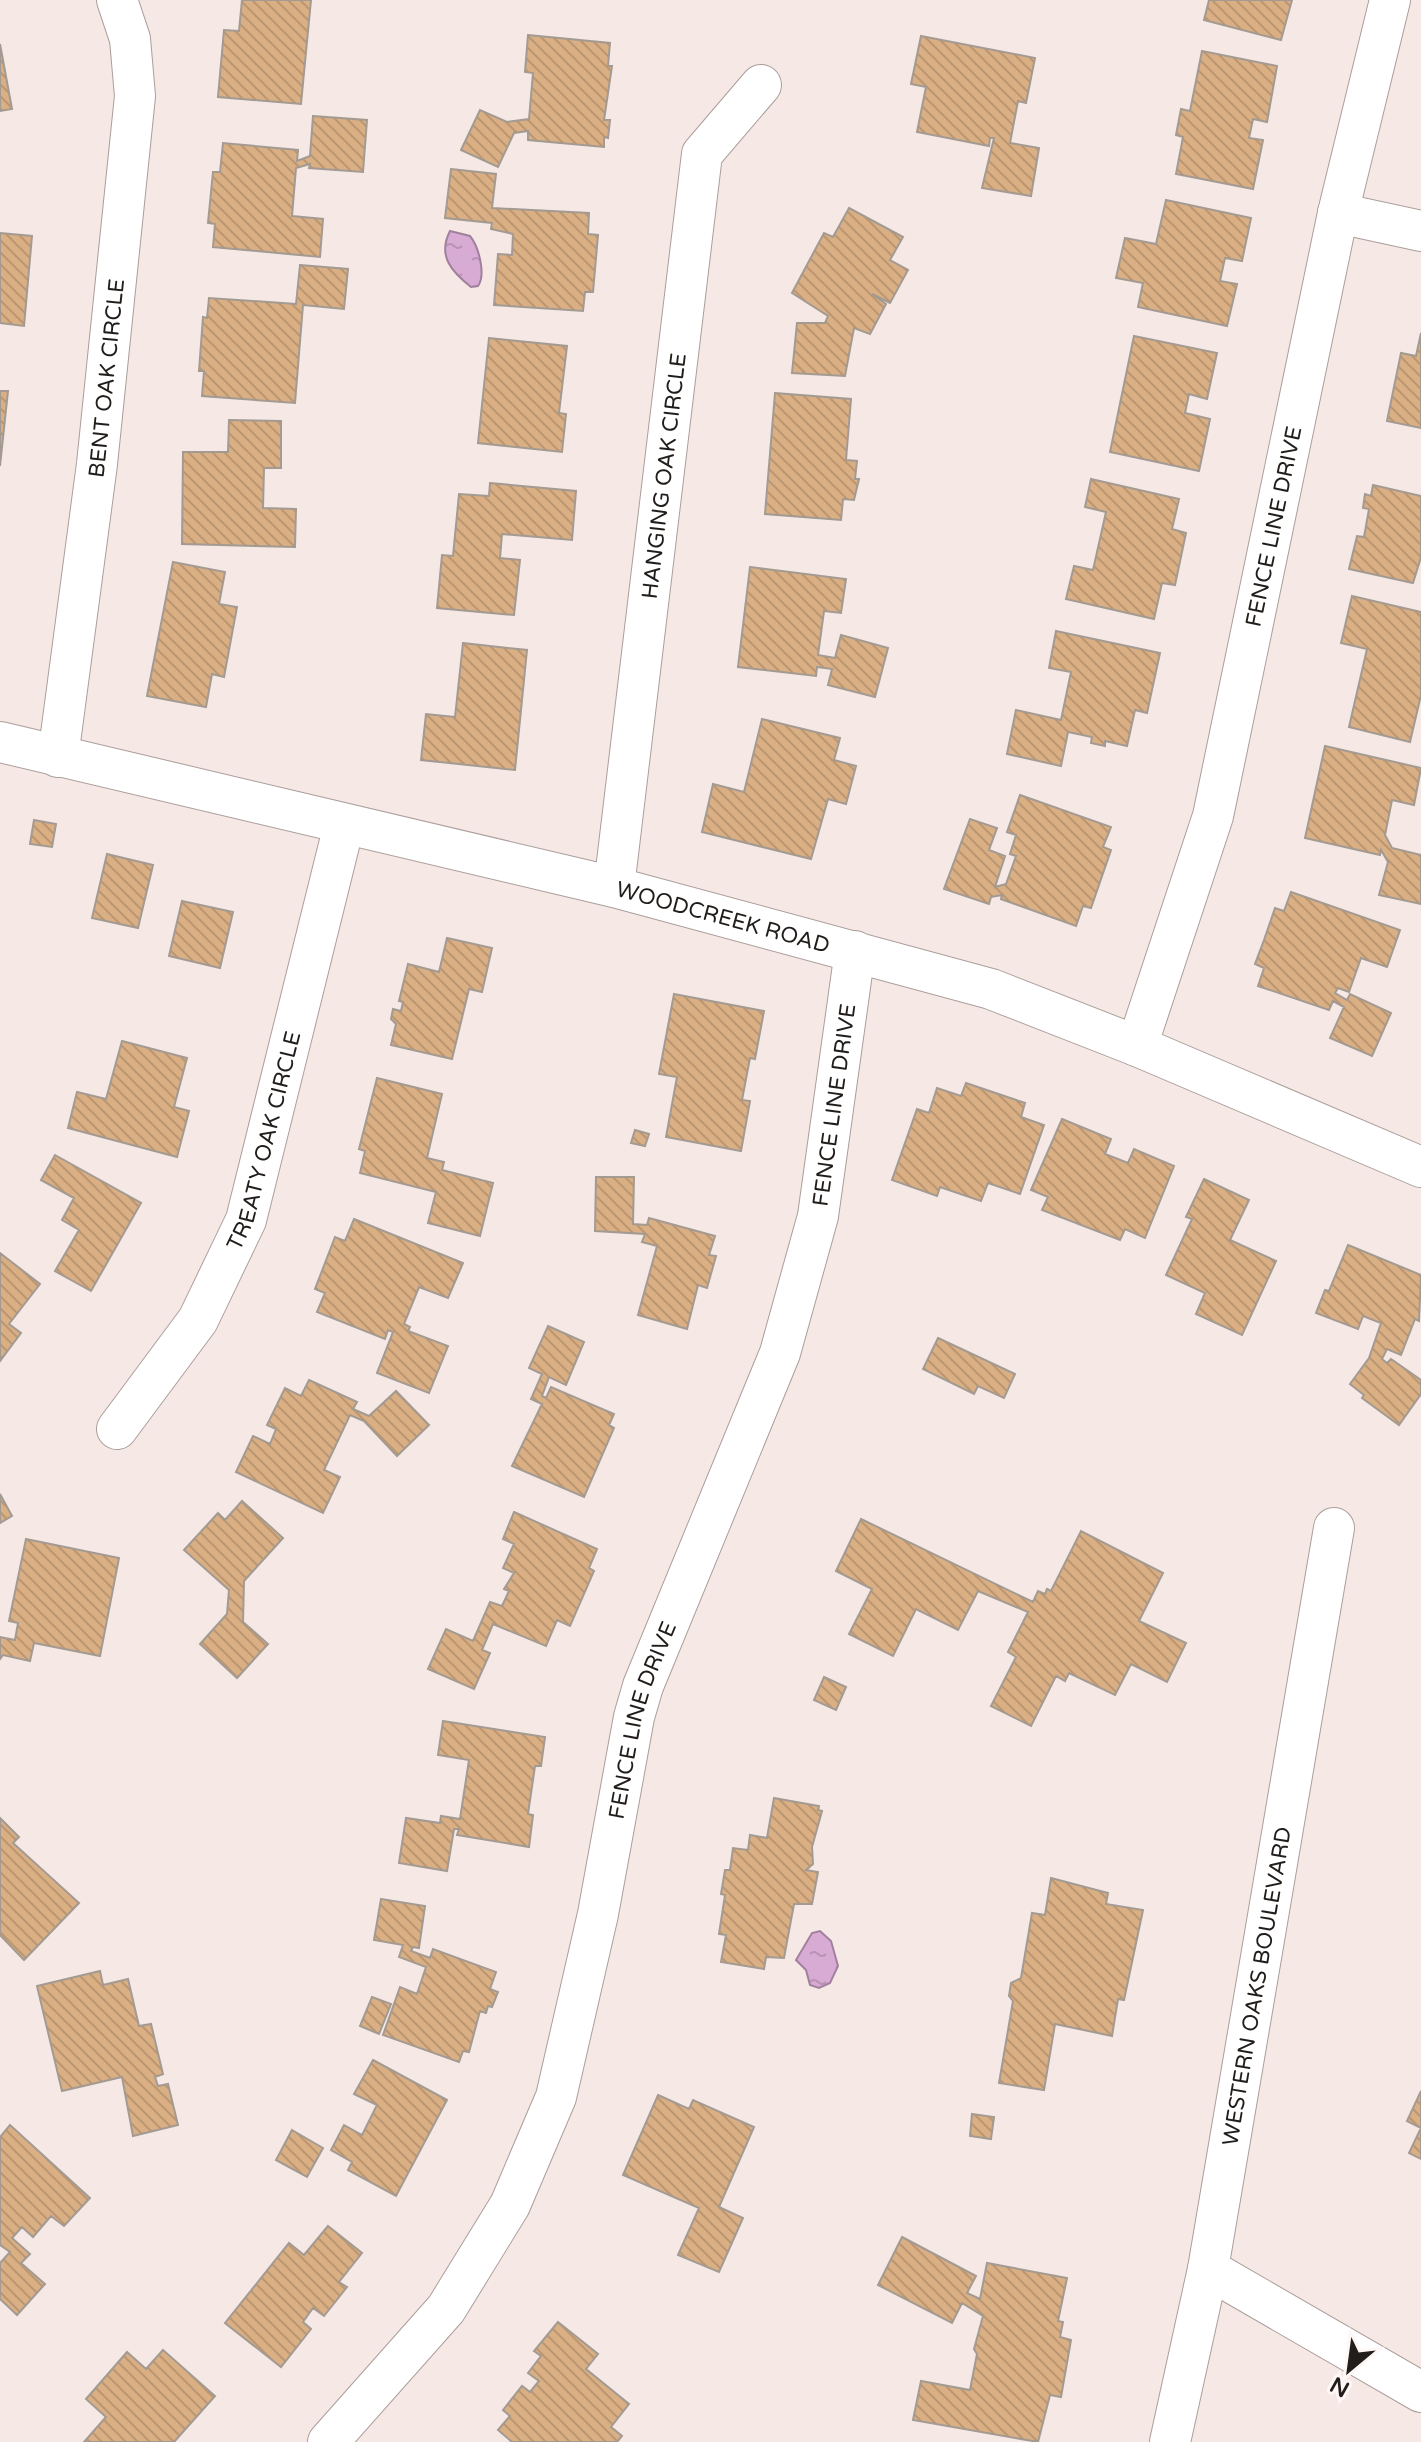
<svg xmlns="http://www.w3.org/2000/svg" width="1421" height="2442" font-family="'Varela Round',sans-serif">
<style>
.water{fill:url(#water-ripples);stroke:#a1809d;stroke-width:2}
.building{fill:url(#building-back-hatch);stroke:#a39a92;stroke-width:2}
.lines{fill:none;stroke-linecap:round;stroke-linejoin:round}
.street-casing{stroke:#ab9e9b;stroke-width:42}
.street{stroke:#fff;stroke-width:40}
.labels{text-anchor:middle;stroke-width:6;stroke-linejoin:round;paint-order:stroke}
.street-label{font-size:22px;fill:#211d1b;stroke:#fff7f5}
</style>
<defs>
<pattern id="water-ripples" width="26" height="14" patternUnits="userSpaceOnUse" patternTransform="scale(2)"><rect width="26" height="14" fill="#d8abd5"/><path d="M2 4q2-2 4 0t4 0M15 11q2-2 4 0t4 0" fill="none" stroke="#b993b6"/></pattern>
<pattern id="building-back-hatch" width="6" height="6" patternUnits="userSpaceOnUse" patternTransform="scale(2)"><rect width="6" height="6" fill="#daaf84"/><path d="M-1 5l2 2M0 0l6 6M5-1l2 2" fill="none" stroke="#bb9671"/></pattern>
</defs>
<rect width="100%" height="100%" fill="#f6e8e5"/>
<!-- water -->
<path class="water" d="M450 231 470 236C479 247 486 275 478 286L471 287C452 272 437 256 450 231Z
M820 1931 831 1941 838 1966 830 1983 819 1988 810 1985 806 1970 796 1960 812 1933Z"/>
<!-- building -->
<path class="building" d="M242 0H311L301 104 218 97 224 30 239 31Z
M1209 0H1292L1281 40 1204 20Z
M528 35 610 43 608 66H612L604 120H610L608 138 604 137V147L528 140V131L514 133 498 167 461 150 480 110 507 122 529 119 533 73 525 72Z
M921 36 1035 58 1026 103 1018 101 1010 143 1039 148 1031 196 982 188 994 138H990L989 146 917 132 926 87 911 84Z
M0 44 12 109 0 111Z
M1202 51 1277 66 1267 122 1253 119 1249 138 1263 140 1253 189 1176 174 1183 137 1176 135 1181 109 1190 111Z
M313 116 367 120 363 172 309 168 310 164 296 168 292 216 323 219 320 257 213 247 215 224 208 223 213 172H220L223 143 298 150 297 161 310 156Z
M451 169 496 174 492 208 589 213 588 234 598 235 593 292H585L583 311 494 305 498 254 512 255 513 234 491 229 492 223 445 218Z
M1166 200 1251 218 1242 261 1225 258 1220 281 1237 284 1227 326 1138 307 1143 283 1116 278 1125 238 1156 244Z
M849 208 903 237 890 260 908 270 890 303 872 294 886 304 870 334 854 328 845 376 792 373 797 323H825L828 316 792 293 824 233 833 237Z
M0 233 32 236 24 326 0 323Z
M300 265 348 269 344 309 303 305 295 403 202 396 204 371H199L203 317 207 318 209 298 296 304Z
M1421 333V428L1387 421 1401 353 1416 356Z
M1134 336 1217 353 1207 399 1189 394 1185 413 1210 419 1199 471 1110 452Z
M489 338 567 346 559 413 566 414 562 452 478 443Z
M0 391H8L0 466Z
M775 393 851 399 846 460 857 461 855 479H859L854 500 843 499 841 520 765 514Z
M229 420 281 421V468H264L263 508 296 509 295 547 182 544 183 452H228Z
M1091 479 1179 499 1172 529 1186 533 1175 585 1162 583 1154 619 1066 599 1074 566 1093 570 1106 512 1085 507Z
M490 483 576 491 572 540 502 534 500 558 520 560 514 615 437 608 442 555 453 556 459 494 489 496Z
M1373 485 1421 496V557L1413 583 1349 569 1357 536 1364 537 1369 509 1363 508 1365 494 1371 496Z
M173 562 225 572 219 604 237 607 224 677 212 674 206 707 147 696Z
M750 567 846 579 841 613 824 611 818 655 835 658 841 635 888 648 875 697 828 685 832 669 817 667 816 676 738 667Z
M1352 596 1421 612V695L1410 742 1349 727 1367 649 1341 643Z
M1056 631 1160 653 1147 713 1135 710 1127 746 1105 741V746L1091 743 1092 737 1068 732 1061 766 1007 754 1016 710 1061 720 1071 672 1049 668Z
M463 643 527 650 515 770 421 760 426 714 455 717Z
M762 719 840 738 834 760 856 766 846 804 828 799 811 859 702 832 713 784 744 792Z
M1325 746 1421 768 1414 805 1392 800 1385 835 1392 848 1421 855V904L1379 895 1388 862 1381 850 1380 855 1305 838Z
M1020 795 1111 827 1103 847 1111 850 1091 908 1083 906 1076 926 1001 899 1002 895 991 897 989 904 944 889 970 819 997 828 989 850 1005 856 995 887 1006 884 1016 856 1010 854 1016 835 1007 832Z
M34 820 56 824 52 847 30 844Z
M107 854 153 865 138 928 92 918Z
M1291 892 1400 930 1387 967 1361 958 1349 992 1338 988 1335 993 1347 1000 1350 994 1391 1013 1372 1056 1330 1038 1344 1007 1333 1001 1329 1010 1258 986 1264 968 1255 964 1264 940 1275 908 1284 911Z
M182 901 233 912 220 968 169 956Z
M447 938 492 948 482 992 469 989 452 1059 391 1045 396 1024 391 1019 393 1009 401 1011 403 1002 399 1001 408 964 439 972Z
M674 994 764 1011 755 1059 750 1058 742 1100 750 1101 741 1151 666 1137 677 1077 659 1074Z
M122 1041 187 1058 174 1107 189 1111 177 1157 68 1128 77 1092 106 1099Z
M377 1078 442 1094 427 1158 444 1162 442 1170 493 1183 480 1236 428 1223 436 1192 360 1173 365 1151 359 1149Z
M966 1083 1025 1103 1021 1117 1044 1125 1020 1194 988 1183 981 1201 940 1187 937 1196 892 1180 917 1109 929 1113 937 1088 961 1096Z
M1062 1119 1111 1139 1105 1154 1128 1163 1134 1149 1174 1166 1145 1238 1125 1229 1120 1240 1042 1210 1048 1197 1031 1190Z
M635 1130 649 1134 645 1146 631 1143Z
M55 1155 141 1203 91 1291 55 1271 79 1230 62 1220 74 1198 41 1180Z
M596 1177H634L633 1224 647 1225 649 1218 715 1236 709 1255 716 1256 707 1288 698 1285 687 1329 638 1315 657 1246 642 1242 645 1234 595 1231Z
M1204 1179 1249 1200 1230 1240 1276 1261 1242 1335 1196 1314 1205 1293 1166 1275 1192 1219 1186 1217Z
M354 1219 463 1263 448 1298 419 1287 404 1324 410 1327 408 1331 448 1346 429 1393 377 1373 393 1332 388 1330 385 1339 317 1312 325 1293 315 1289 335 1237 345 1241Z
M1348 1245 1421 1275 1419 1321 1415 1319 1401 1355 1387 1349 1382 1359 1387 1363 1391 1359 1421 1380V1394L1399 1425 1362 1398 1364 1395 1350 1384 1369 1358 1381 1323 1363 1316 1358 1329 1316 1313 1325 1290 1329 1291Z
M0 1253 40 1284 9 1324 21 1333 0 1361Z
M548 1326 584 1342 566 1385 549 1377 542 1396 546 1398 551 1387 614 1414 609 1425 614 1428 584 1497 512 1466 542 1404 531 1399 542 1374 529 1368Z
M938 1338 1015 1374 1004 1398 978 1386 974 1394 923 1369Z
M309 1380 357 1402 353 1409 369 1416 396 1391 429 1425 397 1456 364 1421 350 1415 324 1470 340 1477 323 1513 236 1472 253 1436 270 1444 276 1429 267 1425 285 1388 301 1396Z
M0 1494 12 1516 0 1523Z
M242 1501 283 1538 244 1581 243 1622 268 1644 237 1678 200 1644 227 1614 229 1590 184 1550 218 1513 225 1520Z
M514 1512 597 1549 589 1568 594 1571 570 1626 557 1620 546 1646 493 1624 482 1650 490 1653 474 1689 428 1669 446 1629 473 1641 490 1602 502 1606 509 1591 504 1589 514 1573 503 1568 514 1544 503 1539Z
M861 1519 1033 1602 1038 1591 1045 1594 1047 1589 1051 1591 1081 1531 1163 1573 1139 1621 1186 1643 1167 1682 1131 1664 1115 1695 1069 1673 1065 1681 1056 1676 1031 1726 991 1706 1016 1657 1008 1652 1028 1612 978 1591 958 1630 916 1609 893 1656 849 1634 872 1589 836 1571Z
M26 1539 119 1558 100 1656 34 1643 30 1661 3 1655 0 1659V1637L15 1640 18 1623 9 1621Z
M824 1677 846 1687 836 1710 814 1700Z
M443 1721 545 1737 541 1766H535L528 1814 533 1815 529 1847 457 1835 459 1829H454L447 1871 399 1863 406 1818 440 1823 441 1816 460 1819 469 1760 438 1755Z
M774 1798 819 1806 818 1810 822 1811 812 1847 813 1864 806 1870 818 1872 812 1904H794L784 1958 766 1957 764 1969 721 1962 726 1935 719 1934 725 1895 721 1894 725 1870H730L733 1848 748 1850 750 1835 767 1838Z
M0 1818 19 1837 13 1843 79 1903 24 1960 0 1935Z
M1051 1878 1108 1893 1106 1904 1143 1910 1124 2000 1118 1999 1112 2036 1055 2024 1044 2090 999 2083 1013 2001 1009 1996 1011 1983 1021 1978 1032 1913 1045 1915Z
M381 1899 425 1906 419 1948 413 1947 411 1951 430 1958 433 1949 496 1972 490 1989 498 1992 492 2007 488 2006 486 2013 480 2011 469 2052 463 2051 459 2062 383 2035 400 1987 417 1994 426 1967 399 1957 403 1945 374 1940Z
M100 1971 103 1985 128 1979 139 2026 151 2024 163 2074 155 2077 158 2086 168 2084 178 2125 133 2136 122 2077 62 2091 37 1986Z
M372 1997 391 2004 379 2034 360 2026Z
M373 2060 447 2100 396 2196 348 2170 352 2162 331 2150 344 2125 362 2135 377 2105 354 2094Z
M1421 2091V2159L1409 2153 1421 2128 1407 2121Z
M658 2095 689 2109 693 2100 754 2127 719 2207 743 2218 719 2272 678 2255 699 2208 623 2175Z
M972 2114 994 2117 991 2139 970 2136Z
M10 2125 90 2198 64 2226 51 2216 33 2237 22 2227 12 2238 30 2254 21 2263 45 2284 17 2315 0 2299V2263L10 2252 0 2245V2137Z
M292 2130 323 2148 307 2177 276 2160Z
M328 2226 362 2253 339 2282 347 2287 324 2316 313 2308 303 2322 311 2329 281 2367 225 2323 289 2243 304 2255Z
M902 2237 976 2276 967 2293 980 2299 987 2263 1067 2278 1058 2321 1063 2322 1060 2337 1071 2340 1061 2397 1050 2395 1038 2442 913 2420 921 2381 970 2390 977 2354 974 2349 983 2316 962 2303 952 2323 878 2285Z
M558 2322 598 2354 586 2369 629 2404 611 2427 622 2436 617 2442H512L498 2430 510 2416 503 2410 522 2386 530 2392 539 2381 528 2373 541 2356 534 2351Z
M163 2350 215 2396 174 2442H84L106 2417 86 2399 127 2352 146 2369Z"/>
<g class="lines">
<!-- street casing -->
<g class="street-casing">
<g id="street">
<path d="M1338 213 1421 231"/>
<path id="s1" d="M0 742 614 887 991 989 1137 1046 1421 1167"/>
<path id="s2" d="M58 757 97 464 135 96 130 39 117 0"/>
<path id="s3" d="M614 887 702 154 761 85"/>
<path id="s4" d="M1137 1046 1213 816 1338 213 1390 0"/>
<path id="s5" d="M117 1429 198 1320 246 1220 344 825"/>
<path d="M1208 2269 1421 2392"/>
<path id="s6" d="M328 2442 446 2309 510 2205 556 2097 598 1914 634 1717 643 1686 780 1353 818 1216 855 951"/>
<path id="s7" d="M1170 2442 1208 2269 1334 1528"/>
</g>
</g>
<!-- street -->
<use href="#street" class="street"/>
</g>
<g class="labels">
<!-- street labels -->
<g class="street-label">
<text dy="8" stroke="none"><textPath href="#s2" startOffset="382">BENT OAK CIRCLE</textPath></text>
<text dy="8" stroke="none"><textPath href="#s3" startOffset="414">HANGING OAK CIRCLE</textPath></text>
<text dy="8" stroke="none"><textPath href="#s4" startOffset="538">FENCE LINE DRIVE</textPath></text>
<text dy="8" stroke="none"><textPath href="#s1" startOffset="744">WOODCREEK ROAD</textPath></text>
<text dy="8" stroke="none"><textPath href="#s6" startOffset="1452">FENCE LINE DRIVE</textPath></text>
<text dy="8" stroke="none"><textPath href="#s5" startOffset="328">TREATY OAK CIRCLE</textPath></text>
<text dy="8" stroke="none"><textPath href="#s6" startOffset="804">FENCE LINE DRIVE</textPath></text>
<text dy="8" stroke="none"><textPath href="#s7" startOffset="464">WESTERN OAKS BOULEVARD</textPath></text>
</g>
</g>
<!-- north arrow -->
<g transform="translate(1349 2370) rotate(209)" stroke="#fff7f5" stroke-width="6" paint-order="stroke">
<path d="M0-6L14 30L0 20L-14 30Z" fill="#211d1b"/>
<text y="-12" font-size="22" font-weight="bold" text-anchor="middle" fill="#211d1b">N</text>
</g>
</svg>
